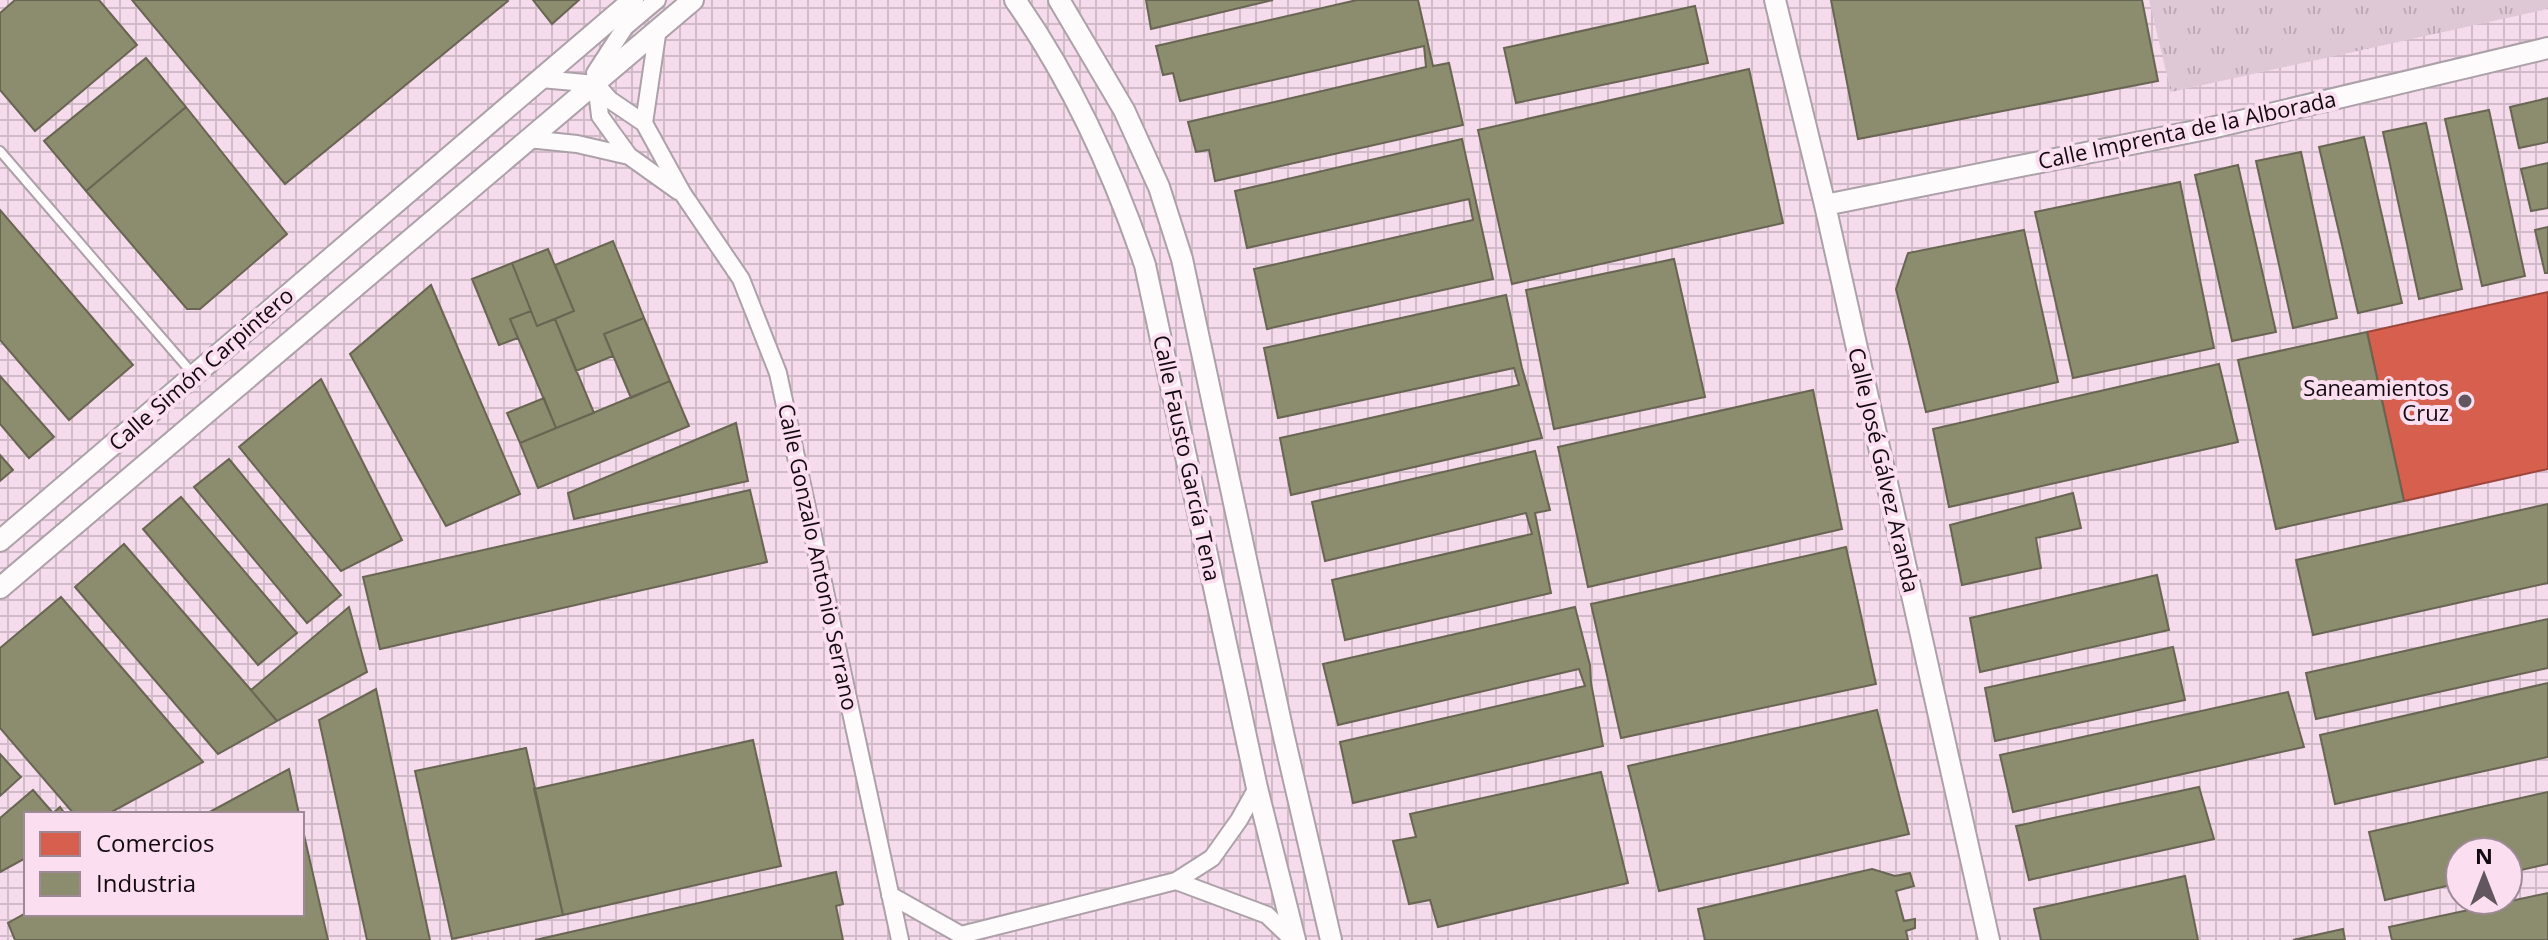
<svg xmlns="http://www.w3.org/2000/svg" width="2548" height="940" font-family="'Open Sans',sans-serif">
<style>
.industrial{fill:url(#industrial-grid);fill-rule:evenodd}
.grass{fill:url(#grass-tufts)}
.shops{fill:#d6604d;stroke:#9c463b;stroke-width:2}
.industry{fill:#8c8c6e;stroke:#686552;stroke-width:2}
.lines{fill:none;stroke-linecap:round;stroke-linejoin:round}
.service-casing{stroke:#aca1a8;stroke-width:12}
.minor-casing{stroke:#aca1a8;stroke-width:20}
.tertiary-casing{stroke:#aca1a8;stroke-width:24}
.service{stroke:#fefbfd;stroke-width:8}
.minor{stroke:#fefbfd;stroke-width:16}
.tertiary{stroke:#fefbfd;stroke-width:20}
.poi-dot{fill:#62575e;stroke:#fbdff1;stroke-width:3}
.labels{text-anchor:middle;stroke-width:8;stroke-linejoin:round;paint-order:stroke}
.street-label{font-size:22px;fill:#130a10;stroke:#fbdff1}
.poi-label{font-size:22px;fill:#130a10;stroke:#fbdff1;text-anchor:end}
</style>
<defs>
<pattern id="industrial-grid" width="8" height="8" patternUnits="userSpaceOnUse" patternTransform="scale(2)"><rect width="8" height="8" fill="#f6dbec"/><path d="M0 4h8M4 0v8" fill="none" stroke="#d2bbc9"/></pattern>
<pattern id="grass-tufts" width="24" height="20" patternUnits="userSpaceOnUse" patternTransform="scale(2)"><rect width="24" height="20" fill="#dec8d6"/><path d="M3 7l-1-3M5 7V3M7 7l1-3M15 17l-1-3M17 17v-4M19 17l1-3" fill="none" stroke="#beaab7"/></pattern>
</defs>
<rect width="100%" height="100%" fill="#f5e5ef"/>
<!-- industrial -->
<path class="industrial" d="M0 0H2548V940H0ZM26 814H302V914H26ZM2460 852H2508V900H2460Z"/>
<!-- grass -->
<path class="grass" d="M2149 0H2548V9L2171 92Z"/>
<!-- shops -->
<path class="shops" d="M2548 292V469L2404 501 2367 332Z"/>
<!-- industry -->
<path class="industry" d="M15 0H99L137 45 35 131 0 90V13Z
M132 0H507L508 1 285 184Z
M533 0H579L552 24Z
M1146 0H1273L1151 29Z
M1357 0H1418L1433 66 1449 63 1463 125 1215 181 1209 150 1196 152 1188 122 1426 67 1424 46 1180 101 1173 73 1163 75 1156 46Z
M1831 0H2142L2158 81 1858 139Z
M1695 6 1708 63 1516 103 1504 48Z
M146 58 186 107 86 191 44 141Z
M1749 69 1783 223 1512 284 1478 130Z
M2548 98V142L2519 148 2510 107Z
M186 107 287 234 200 309H187L86 191Z
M2489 110 2525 276 2482 286 2445 119Z
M2426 123 2462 289 2419 299 2383 132Z
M2364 137 2402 303 2358 313 2319 147Z
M1462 139 1493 279 1267 329 1254 269 1473 220 1469 199 1247 248 1235 191Z
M2301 152 2337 318 2293 328 2256 161Z
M2548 163V208L2531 211 2521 169Z
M2238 165 2276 332 2232 341 2195 175Z
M2180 182 2214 348 2073 378 2035 212Z
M0 210 133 365 69 420 0 340Z
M2548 227V273H2545L2535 230Z
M2024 230 2058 382 1926 412 1896 289 1908 253Z
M613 241 644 318 604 334 613 356 576 371 555 319 574 311 555 265Z
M548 249 574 311 537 326 512 263Z
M1674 259 1705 397 1554 429 1526 290Z
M512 263 531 311 510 319 518 338 499 345 472 279Z
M431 285 520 494 446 526 350 354Z
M1506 295 1522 368 1542 438 1291 495 1280 438 1519 385 1514 368 1278 418 1264 348Z
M531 311 537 326 555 319 594 413 556 428 510 319Z
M644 318 670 381 631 398 604 334Z
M2367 332 2404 501 2276 529 2238 360Z
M2219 364 2238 442 1949 507 1933 429Z
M0 376 54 437 29 458 0 424Z
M321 379 402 540 341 571 239 447Z
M670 381 689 426 538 488 520 443Z
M1813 390 1842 529 1588 587 1558 447Z
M544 398 556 428 520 443 507 413Z
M736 423 748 481 574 519 568 493Z
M1535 451 1550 510 1535 513 1551 593 1345 640 1332 580 1532 534 1526 513 1325 561 1312 502Z
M0 455 13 470 0 481Z
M229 459 341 595 307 623 194 487Z
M750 490 767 562 380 649 363 577Z
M2073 493 2081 528 2036 538 2041 568 1962 585 1950 525Z
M181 497 297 633 258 665 143 529Z
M2548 504V583L2313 635 2296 560Z
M124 544 251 690 277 721 218 754 75 587Z
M1846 547 1876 684 1621 738 1591 604Z
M2157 575 2169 630 1980 672 1970 618Z
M61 597 203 762 108 814H74L0 728V648Z
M349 607 367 672 277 721 251 690Z
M1575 607 1590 665 1591 683 1603 746 1353 803 1340 742 1585 686 1579 669 1338 725 1323 664Z
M2548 619V668L2316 719 2306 673Z
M2173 647 2185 700 1995 741 1985 688Z
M2548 683V757L2335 804 2320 735Z
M376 689 430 940H367L319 720Z
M2288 692 2304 747 2013 812 2000 755Z
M1877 710 1909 834 1659 891 1628 766Z
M753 740 781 866 563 915 534 789Z
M526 748 563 915 452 939 415 771Z
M0 754 21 777 0 796Z
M289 769 299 814H206Z
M1601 772 1628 883 1438 927 1430 900 1409 904 1393 841 1416 837 1410 814Z
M2199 787 2214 839 2029 880 2016 826Z
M33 790 53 813 60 807 65 814H26V858L0 872V818Z
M2548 792V864L2508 873V852H2460V883L2385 900 2369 832Z
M302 826 328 940H15L8 923 26 913 302 914Z
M1872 869 1895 876 1910 873 1914 886 1896 891 1904 921 1915 919V928L1906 931 1908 940H1705L1698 909Z
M836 872 843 904 836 906 843 940H535Z
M2185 876 2198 940H2041L2034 909Z
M2548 893V940H2392L2389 927Z
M2343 929 2345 940H2293Z"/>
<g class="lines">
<!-- service casing -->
<g class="service-casing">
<path id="service" d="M0 151 193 374"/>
</g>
<!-- minor casing -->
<g class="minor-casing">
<path id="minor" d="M657 0 625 27 595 73 600 116 629 156 678 191
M541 79 596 84
M596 84 610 100 644 123 683 194 741 279 778 373 900 940
M644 123 658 28
M528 139 577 144 629 156
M1176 881 1267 915 1293 940
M890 895 961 935 1176 881 1212 858 1239 820 1257 788"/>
</g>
<!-- tertiary casing -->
<g class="tertiary-casing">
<path id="tertiary" d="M1015 0C1072 81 1113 171 1145 265L1257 788 1295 940
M1059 0 1124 110 1159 187 1182 259 1284 737 1331 940
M1775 0 1825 205 1989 940
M1825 205 2211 128 2548 48
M0 541 633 0
M0 588 693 0"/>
</g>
<!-- service -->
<use href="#service" class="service"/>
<!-- minor -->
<use href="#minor" class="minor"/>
<!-- tertiary -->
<use href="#tertiary" class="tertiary"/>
</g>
<!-- markers -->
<circle class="poi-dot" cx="2465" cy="401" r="8"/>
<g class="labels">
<!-- street labels -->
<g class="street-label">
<text transform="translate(2187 130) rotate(-12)" y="8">Calle Imprenta de la Alborada</text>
<text transform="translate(201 369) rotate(-41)" y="8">Calle Simón Carpintero</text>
<text transform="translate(1187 458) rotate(78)" y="8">Calle Fausto García Tena</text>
<text transform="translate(1884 470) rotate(77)" y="8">Calle José Gálvez Aranda</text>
<text transform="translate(818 557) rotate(78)" y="8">Calle Gonzalo Antonio Serrano</text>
</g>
<!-- poi labels -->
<g class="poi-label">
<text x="2449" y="396">Saneamientos<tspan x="2449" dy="25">Cruz</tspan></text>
</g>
</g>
<!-- legend -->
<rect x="24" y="812" width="280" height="104" fill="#fbdff1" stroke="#9e8a97" stroke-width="2"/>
<rect x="40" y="832" width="40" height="24" fill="#d6604d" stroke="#9e8a97" stroke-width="2"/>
<text x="96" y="852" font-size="24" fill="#130a10">Comercios</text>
<rect x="40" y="872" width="40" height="24" fill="#8c8c6e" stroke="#9e8a97" stroke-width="2"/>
<text x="96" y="892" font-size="24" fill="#130a10">Industria</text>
<!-- north arrow -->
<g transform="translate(2484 876)"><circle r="38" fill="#fbdff1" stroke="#9e8a97" stroke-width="2"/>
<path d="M0-6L14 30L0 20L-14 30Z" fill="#62575e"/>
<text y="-12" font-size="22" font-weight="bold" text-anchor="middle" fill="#130a10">N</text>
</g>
</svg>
